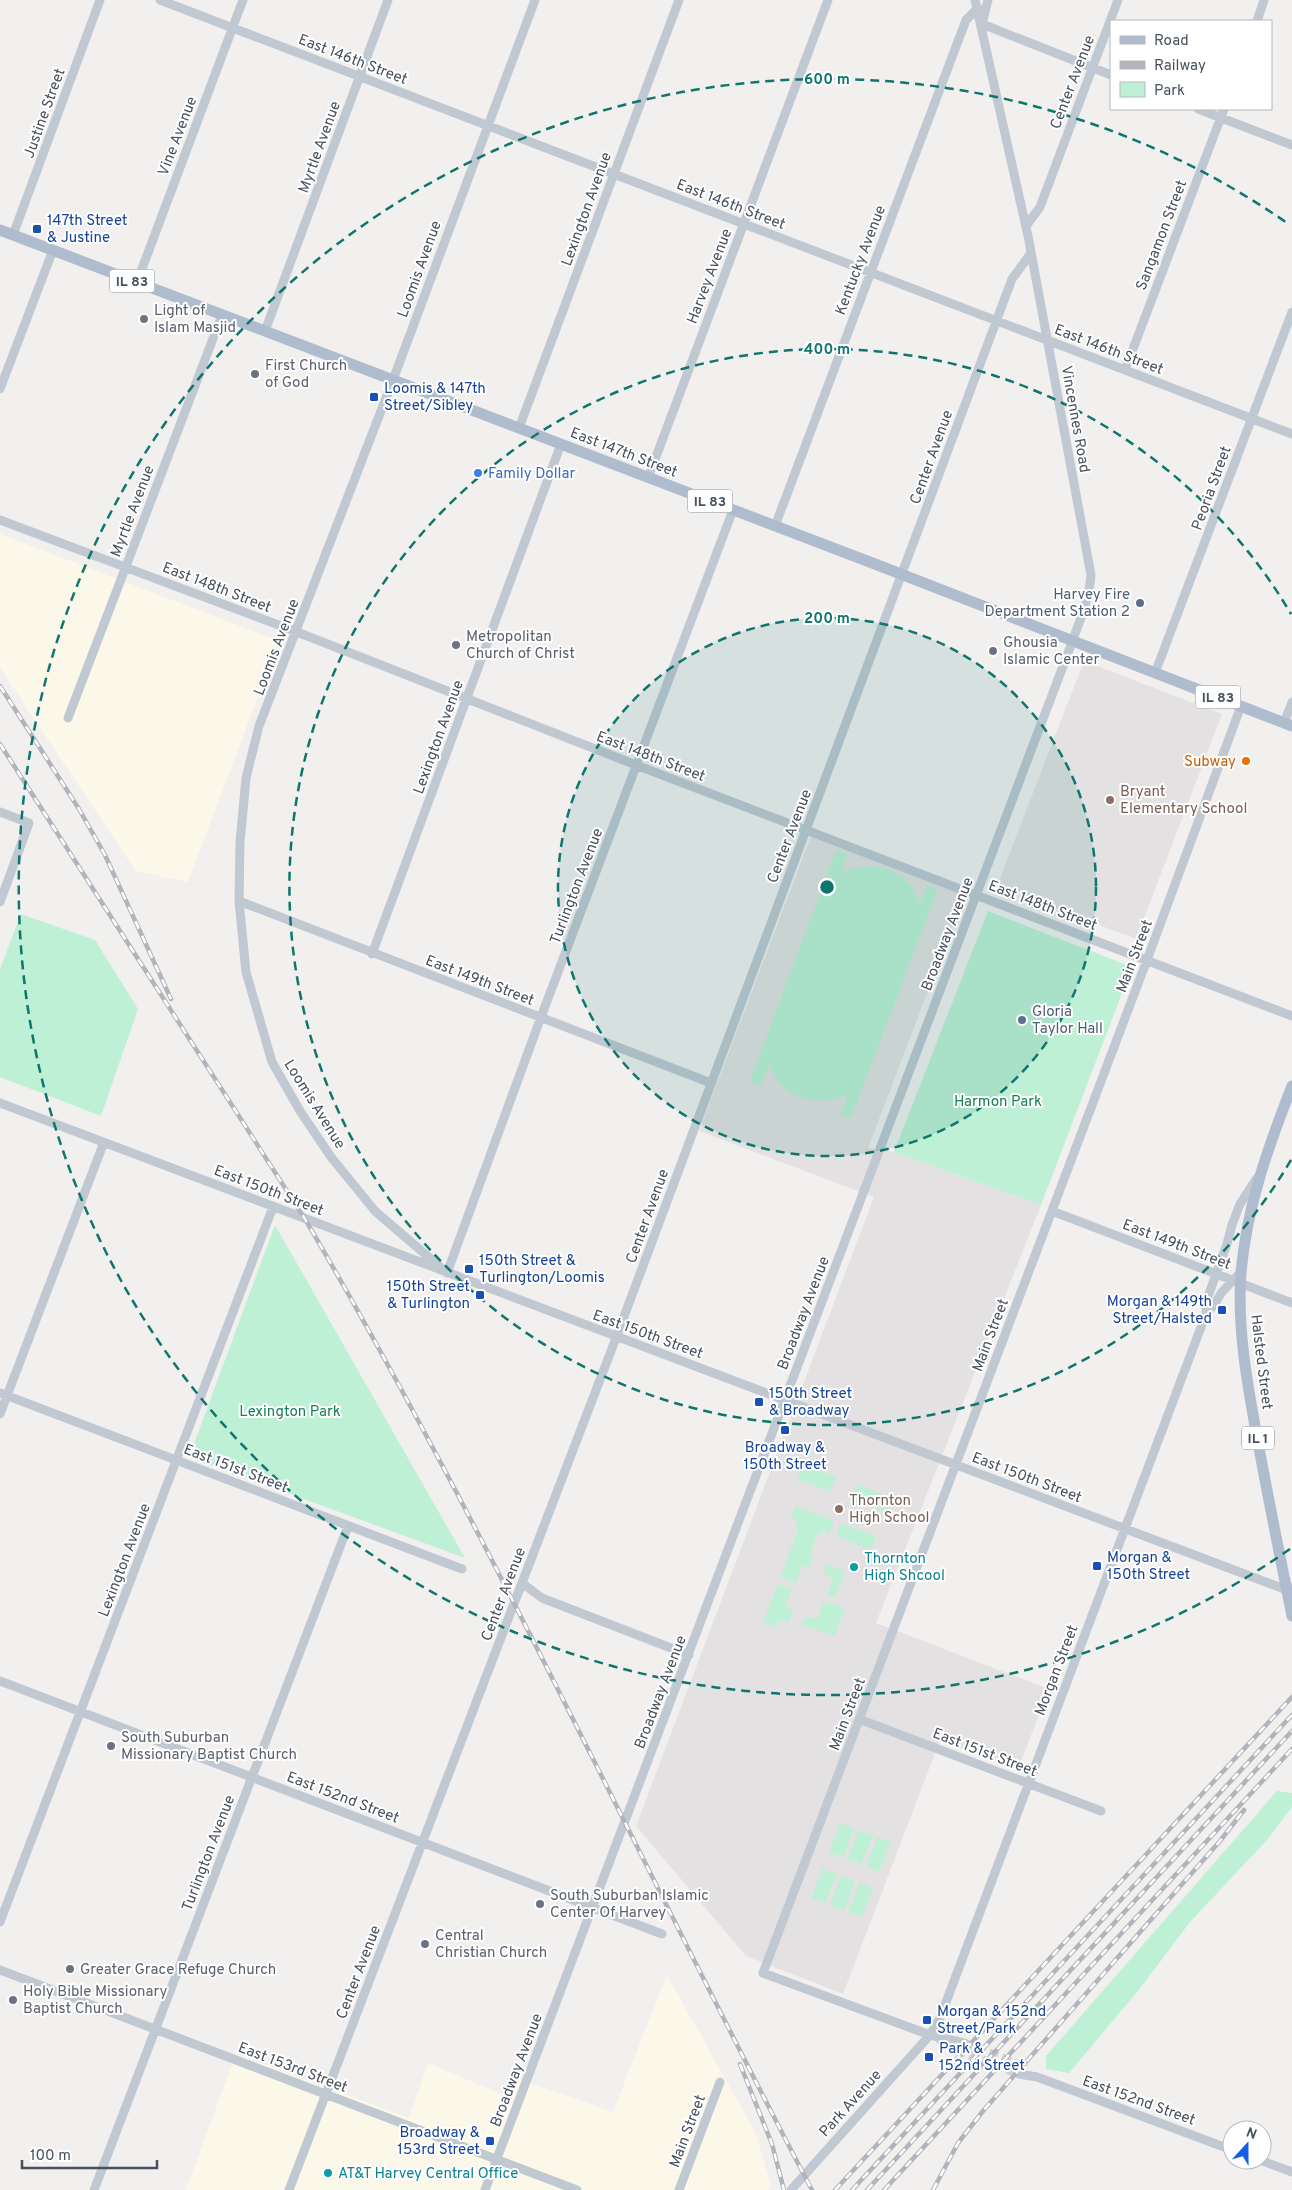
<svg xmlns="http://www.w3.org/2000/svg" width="1292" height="2190" font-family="Overpass,sans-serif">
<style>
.commercial{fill:#fcf8e9}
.education{fill:#e3e1e1}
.green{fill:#bef0d5}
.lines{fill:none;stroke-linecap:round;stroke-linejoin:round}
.minor-tunnel{stroke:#d0cfd2;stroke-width:9;stroke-dasharray:9 4.5;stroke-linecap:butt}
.minor{stroke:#c0c8d1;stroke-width:9}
.major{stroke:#afbcce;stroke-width:11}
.rail-casing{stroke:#b1b4ba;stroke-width:4.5}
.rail{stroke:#fff;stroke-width:2.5;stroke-dasharray:8;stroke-linecap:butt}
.ring{fill:none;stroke:#0f766e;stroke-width:2.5;stroke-dasharray:9 6}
.transit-dot{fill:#1a4fb4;stroke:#fff;stroke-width:2}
.worship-dot{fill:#6b7280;stroke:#fff;stroke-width:2}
.shop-dot{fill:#3f7fe0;stroke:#fff;stroke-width:2}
.service-dot{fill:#5c6f8a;stroke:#fff;stroke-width:2}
.food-dot{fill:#e8710a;stroke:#fff;stroke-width:2}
.education-dot{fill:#8d6e63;stroke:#fff;stroke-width:2}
.culture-dot{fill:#0f9aa8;stroke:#fff;stroke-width:2}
.labels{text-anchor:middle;stroke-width:4;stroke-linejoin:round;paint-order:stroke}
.shield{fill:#fff;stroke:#7e858e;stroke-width:1}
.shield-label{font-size:14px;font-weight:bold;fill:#47515d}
.street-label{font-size:15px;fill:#47515d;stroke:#fff}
.transit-label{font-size:15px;fill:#164399;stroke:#fff;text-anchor:start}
.worship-label{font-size:15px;fill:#5b616d;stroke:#fff;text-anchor:start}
.shop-label{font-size:15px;fill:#366cbe;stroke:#fff;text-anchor:start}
.service-label{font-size:15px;fill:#4e5e75;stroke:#fff;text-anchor:end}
.food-label{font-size:15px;fill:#c56008;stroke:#fff;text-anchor:end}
.education-label{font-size:15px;fill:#785e54;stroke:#fff;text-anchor:start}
.park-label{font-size:15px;fill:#168055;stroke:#fff}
.culture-label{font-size:15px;fill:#0d838f;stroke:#fff;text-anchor:start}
.centre{fill:#0f766e;stroke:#fff;stroke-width:2.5}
.ring-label{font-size:15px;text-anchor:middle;font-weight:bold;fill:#0f766e;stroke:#fff;stroke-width:4;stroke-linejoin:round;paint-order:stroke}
</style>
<rect width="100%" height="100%" fill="#f2efef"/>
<!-- commercial -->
<path class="commercial" d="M0 534 279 641 188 882 136 871 0 668Z
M667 1975 756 2134 771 2186 767 2190H186L236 2054 409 2118 428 2063 510 2098 518 2079 613 2112Z"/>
<!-- education -->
<path class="education" d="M1084 661 1222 714 1136 939 997 886Z
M811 836 965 894 868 1148 894 1152 1041 1205 876 1623 1049 1689 1018 1769 940 1740 843 1994 746 1956 636 1826 874 1197 699 1131Z"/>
<!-- green -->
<path class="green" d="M836 850 847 854 841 872C862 863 891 863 908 882 914 888 916 896 920 903L927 885 938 889 851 1118 841 1115 848 1095C816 1107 784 1100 769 1065L761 1085 750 1081Z
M988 911 1132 967 1041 1205 894 1152Z
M21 914 95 940 138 1009 101 1116 0 1077V969Z
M275 1225 465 1558 189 1457Z
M803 1464 836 1477 830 1492 797 1479Z
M856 1484 893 1499 888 1513 851 1499Z
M795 1506 834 1521 829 1533 822 1531 820 1535 817 1534 810 1554 813 1556 809 1567 802 1565 796 1583 780 1577 799 1528 795 1527 797 1521 791 1518Z
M841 1523 876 1536 871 1550 836 1536Z
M826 1564 845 1571 834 1598 827 1595 833 1578 825 1574 824 1571Z
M778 1584 794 1590 791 1591 785 1607 794 1610 788 1623 779 1620 776 1627 763 1622Z
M824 1601 845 1608 834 1636 802 1625 805 1617 818 1619Z
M1277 1791 1292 1793V1807L1267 1840 1190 1922 1138 1991 1069 2073 1046 2069V2056Z
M840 1823 854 1828 843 1858 829 1852Z
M859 1830 873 1835 861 1864 847 1859Z
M877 1837 891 1842 879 1872 866 1866Z
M823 1868 837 1874 825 1903 811 1898Z
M841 1875 855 1881 844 1910 830 1905Z
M860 1882 873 1888 862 1917 848 1912Z"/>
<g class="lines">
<!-- minor-tunnel -->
<path class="minor-tunnel" d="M964 2043 1027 2068
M957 2050 1019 2074"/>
<!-- minor -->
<path class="minor" d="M160 0 1292 434
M988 0 982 24 1111 75
M1257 21 1264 0
M1198 109 1292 145
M1026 226 1040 207 1118 0
M13 235 100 0
M137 282 243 0
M265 331 388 0
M1125 370 1224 109
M0 389 53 250
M519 428 679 0
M648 478 828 0
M0 520 297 632 636 765 1292 1016
M775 526 966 20 978 8
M1155 673 1292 312
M68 718 222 315
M1284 723 1292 702
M0 812 29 823 0 902
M239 901 711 1083
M372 954 561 444
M0 1103 1287 1590 1292 1587
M1052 1211 1292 1303
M447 1273 375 1211 331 1157 300 1111 272 1062 246 972 239 901 240 842 246 778 259 726 393 380 535 0
M447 1273 541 1017 733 510
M1206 1314V1302L1227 1244 1232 1225 1240 1204 1257 1178
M0 1393 462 1569
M0 1414 104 1142
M522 1583 542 1598 689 1655
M0 1681 662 1934
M859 1719 1101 1811
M0 1922 273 1207
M0 1970 577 2190
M941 2041 957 2050
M964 2043 930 2035 763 1973 1147 960 1241 706
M1019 2074 1037 2077 1232 2150
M1260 2160 1292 2172
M94 2190 348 1526
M289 2190 616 1338 1012 279 1031 253
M485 2190 1068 653C1077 627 1089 602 1091 575L1028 236 975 0
M679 2190 720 2082
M791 2190 930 2035 940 2018 1206 1314 1214 1305 1222 1292 1241 1272"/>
<!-- major -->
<path class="major" d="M0 230 875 564 1292 726
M1292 1086C1268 1147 1247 1206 1241 1272 1237 1328 1247 1382 1257 1437 1268 1497 1280 1557 1292 1616"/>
<!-- rail casing -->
<g class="rail-casing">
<path id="rail" d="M0 686 79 809 105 855 171 999
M0 744 305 1219C490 1534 642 1867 812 2190
M740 2064 772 2144 784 2190
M835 2190 1292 1697
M852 2190 1292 1715
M867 2190 1292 1731
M884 2190 1292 1749
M933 2190 958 2143 983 2111 1220 1841 1244 1810"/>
</g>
<!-- rail -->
<use href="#rail" class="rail"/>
</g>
<!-- distance rings -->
<circle cx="827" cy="887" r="269" fill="#0f766e" fill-opacity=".12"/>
<g class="ring">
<circle cx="827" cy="887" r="269"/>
<path d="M1291 1160A538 538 0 1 1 1291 614"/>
<path d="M1290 1549A808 808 0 1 1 1290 225"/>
</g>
<!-- markers -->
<g class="transit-dot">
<rect x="32" y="224" width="10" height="10" rx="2.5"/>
<rect x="369" y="392" width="10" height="10" rx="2.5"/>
<rect x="464" y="1264" width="10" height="10" rx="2.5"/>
<rect x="475" y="1290" width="10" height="10" rx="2.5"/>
<rect x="1217" y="1305" width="10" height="10" rx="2.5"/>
<rect x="754" y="1397" width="10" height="10" rx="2.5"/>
<rect x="780" y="1425" width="10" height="10" rx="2.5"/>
<rect x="1092" y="1561" width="10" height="10" rx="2.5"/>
<rect x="922" y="2015" width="10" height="10" rx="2.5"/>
<rect x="924" y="2052" width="10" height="10" rx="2.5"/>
<rect x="485" y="2136" width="10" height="10" rx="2.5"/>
</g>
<g class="worship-dot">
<circle cx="144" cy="319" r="5"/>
<circle cx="255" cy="374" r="5"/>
<circle cx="456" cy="645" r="5"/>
<circle cx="993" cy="651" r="5"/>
<circle cx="111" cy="1746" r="5"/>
<circle cx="540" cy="1904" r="5"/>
<circle cx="425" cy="1944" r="5"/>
<circle cx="70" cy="1969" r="5"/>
<circle cx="13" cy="2000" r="5"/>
</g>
<circle class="shop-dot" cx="478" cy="473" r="5"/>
<g class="service-dot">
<circle cx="1140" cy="603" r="5"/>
<circle cx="1022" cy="1020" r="5"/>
</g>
<circle class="food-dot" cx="1246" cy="761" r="5"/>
<g class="education-dot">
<circle cx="1110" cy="800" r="5"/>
<circle cx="839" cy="1509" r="5"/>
</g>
<g class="culture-dot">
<circle cx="854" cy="1567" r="5"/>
<circle cx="328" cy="2173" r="5"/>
</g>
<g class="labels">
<!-- shield labels -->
<g class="shield">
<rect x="109.5" y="269.5" width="45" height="23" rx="4"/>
<rect x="687.5" y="489.5" width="45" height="23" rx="4"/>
<rect x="1195.5" y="685.5" width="45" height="23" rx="4"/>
<rect x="1242" y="1426.5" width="32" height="23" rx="4"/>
</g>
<g class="shield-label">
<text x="132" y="286">IL 83</text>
<text x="710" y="506">IL 83</text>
<text x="1218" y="702">IL 83</text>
<text x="1258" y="1443">IL 1</text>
</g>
<!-- street labels -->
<g class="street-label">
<text transform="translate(353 59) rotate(21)" y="5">East 146th Street</text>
<text transform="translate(1072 82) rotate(-69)" y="5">Center Avenue</text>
<text transform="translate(44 113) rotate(-70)" y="5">Justine Street</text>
<text transform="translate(177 136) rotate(-69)" y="5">Vine Avenue</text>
<text transform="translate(319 147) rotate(-70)" y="5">Myrtle Avenue</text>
<text transform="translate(731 204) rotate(21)" y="5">East 146th Street</text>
<text transform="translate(586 209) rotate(-70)" y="5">Lexington Avenue</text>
<text transform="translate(1161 235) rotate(-69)" y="5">Sangamon Street</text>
<text transform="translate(860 260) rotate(-69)" y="5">Kentucky Avenue</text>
<text transform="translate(419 269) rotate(-70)" y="5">Loomis Avenue</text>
<text transform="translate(709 276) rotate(-69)" y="5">Harvey Avenue</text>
<text transform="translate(1109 349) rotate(21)" y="5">East 146th Street</text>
<text transform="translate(1076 419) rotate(80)" y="5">Vincennes Road</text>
<text transform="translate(624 452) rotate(21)" y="5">East 147th Street</text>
<text transform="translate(931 457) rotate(-70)" y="5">Center Avenue</text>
<text transform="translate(1211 488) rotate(-70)" y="5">Peoria Street</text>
<text transform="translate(132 511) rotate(-69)" y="5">Myrtle Avenue</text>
<text transform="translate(217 587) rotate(21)" y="5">East 148th Street</text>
<text transform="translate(276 647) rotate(-69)" y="5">Loomis Avenue</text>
<text transform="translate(438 737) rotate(-70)" y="5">Lexington Avenue</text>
<text transform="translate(651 756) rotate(21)" y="5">East 148th Street</text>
<text transform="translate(789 836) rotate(-69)" y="5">Center Avenue</text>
<text transform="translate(576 886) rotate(-69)" y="5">Turlington Avenue</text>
<text transform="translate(1043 905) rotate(21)" y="5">East 148th Street</text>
<text transform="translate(947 934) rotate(-69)" y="5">Broadway Avenue</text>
<text transform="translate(1134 956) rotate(-69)" y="5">Main Street</text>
<text transform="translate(480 980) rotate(21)" y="5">East 149th Street</text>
<text transform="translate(315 1104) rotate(58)" y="5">Loomis Avenue</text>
<text transform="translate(269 1190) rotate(21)" y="5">East 150th Street</text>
<text transform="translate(647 1216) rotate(-70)" y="5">Center Avenue</text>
<text transform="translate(1177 1244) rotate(21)" y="5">East 149th Street</text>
<text transform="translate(803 1313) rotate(-69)" y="5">Broadway Avenue</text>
<text transform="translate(648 1334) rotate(20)" y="5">East 150th Street</text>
<text transform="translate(990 1335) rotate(-69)" y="5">Main Street</text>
<text transform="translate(1262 1362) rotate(83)" y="5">Halsted Street</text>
<text transform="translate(236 1468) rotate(21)" y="5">East 151st Street</text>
<text transform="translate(1027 1477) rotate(21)" y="5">East 150th Street</text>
<text transform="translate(124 1560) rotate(-69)" y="5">Lexington Avenue</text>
<text transform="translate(503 1594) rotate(-69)" y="5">Center Avenue</text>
<text transform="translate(1056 1670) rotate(-69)" y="5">Morgan Street</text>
<text transform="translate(660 1692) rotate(-69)" y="5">Broadway Avenue</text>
<text transform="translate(847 1714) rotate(-69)" y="5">Main Street</text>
<text transform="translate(985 1752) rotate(21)" y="5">East 151st Street</text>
<text transform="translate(343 1797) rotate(21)" y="5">East 152nd Street</text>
<text transform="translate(208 1853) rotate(-69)" y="5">Turlington Avenue</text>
<text transform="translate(358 1972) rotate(-69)" y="5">Center Avenue</text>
<text transform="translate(293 2067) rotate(21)" y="5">East 153rd Street</text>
<text transform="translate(516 2070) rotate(-69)" y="5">Broadway Avenue</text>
<text transform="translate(1139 2100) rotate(20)" y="5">East 152nd Street</text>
<text transform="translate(850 2103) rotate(-48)" y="5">Park Avenue</text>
<text transform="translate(687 2131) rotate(-69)" y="5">Main Street</text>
</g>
<!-- transit labels -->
<g class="transit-label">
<text x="47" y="225">147th Street<tspan x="47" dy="17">&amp; Justine</tspan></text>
<text x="384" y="393">Loomis &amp; 147th<tspan x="384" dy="17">Street/Sibley</tspan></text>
<text x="479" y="1265">150th Street &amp;<tspan x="479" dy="17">Turlington/Loomis</tspan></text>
<text x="470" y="1291" text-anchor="end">150th Street<tspan x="470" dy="17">&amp; Turlington</tspan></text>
<text x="1212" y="1306" text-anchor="end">Morgan &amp; 149th<tspan x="1212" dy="17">Street/Halsted</tspan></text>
<text x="769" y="1398">150th Street<tspan x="769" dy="17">&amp; Broadway</tspan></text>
<text x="785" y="1452" text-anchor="middle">Broadway &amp;<tspan x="785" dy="17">150th Street</tspan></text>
<text x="1107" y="1562">Morgan &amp;<tspan x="1107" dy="17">150th Street</tspan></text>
<text x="937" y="2016">Morgan &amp; 152nd<tspan x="937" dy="17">Street/Park</tspan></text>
<text x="939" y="2053">Park &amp;<tspan x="939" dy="17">152nd Street</tspan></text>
<text x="480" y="2137" text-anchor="end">Broadway &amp;<tspan x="480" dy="17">153rd Street</tspan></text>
</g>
<!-- worship labels -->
<g class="worship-label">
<text x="154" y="315">Light of<tspan x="154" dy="17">Islam Masjid</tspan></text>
<text x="265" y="370">First Church<tspan x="265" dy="17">of God</tspan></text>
<text x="466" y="641">Metropolitan<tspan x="466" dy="17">Church of Christ</tspan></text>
<text x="1003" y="647">Ghousia<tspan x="1003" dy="17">Islamic Center</tspan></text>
<text x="121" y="1742">South Suburban<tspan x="121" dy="17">Missionary Baptist Church</tspan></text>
<text x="550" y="1900">South Suburban Islamic<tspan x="550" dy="17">Center Of Harvey</tspan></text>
<text x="435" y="1940">Central<tspan x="435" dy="17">Christian Church</tspan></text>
<text x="80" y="1974">Greater Grace Refuge Church</text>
<text x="23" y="1996">Holy Bible Missionary<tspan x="23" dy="17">Baptist Church</tspan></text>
</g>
<!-- shop labels -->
<g class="shop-label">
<text x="488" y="478">Family Dollar</text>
</g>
<!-- service labels -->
<g class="service-label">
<text x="1130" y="599">Harvey Fire<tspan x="1130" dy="17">Department Station 2</tspan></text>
<text x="1032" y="1016" text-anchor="start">Gloria<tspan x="1032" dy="17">Taylor Hall</tspan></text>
</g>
<!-- food labels -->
<g class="food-label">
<text x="1236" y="766">Subway</text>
</g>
<!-- education labels -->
<g class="education-label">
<text x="1120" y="796">Bryant<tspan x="1120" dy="17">Elementary School</tspan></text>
<text x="849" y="1505">Thornton<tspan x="849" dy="17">High School</tspan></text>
</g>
<!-- park labels -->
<g class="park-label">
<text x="998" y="1106">Harmon Park</text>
<text x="290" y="1416">Lexington Park</text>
</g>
<!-- culture labels -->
<g class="culture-label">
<text x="864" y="1563">Thornton<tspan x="864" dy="17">High Shcool</tspan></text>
<text x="338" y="2178">AT&amp;T Harvey Central Office</text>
</g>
</g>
<circle cx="827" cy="887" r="8" class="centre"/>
<g class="ring-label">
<text x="827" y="84">600 m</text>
<text x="827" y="354">400 m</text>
<text x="827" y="623">200 m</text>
</g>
<!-- legend -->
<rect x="1110" y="20" width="162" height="90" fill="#ffffff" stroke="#b5b9be"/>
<rect x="1120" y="36" width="25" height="8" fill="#afbcce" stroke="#b5b9be"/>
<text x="1154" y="45" font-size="15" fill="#47515d">Road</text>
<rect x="1120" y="61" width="25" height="8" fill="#b1b4ba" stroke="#b5b9be"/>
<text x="1154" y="70" font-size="15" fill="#47515d">Railway</text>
<rect x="1120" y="82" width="25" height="15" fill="#bef0d5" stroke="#b5b9be"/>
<text x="1154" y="95" font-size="15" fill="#47515d">Park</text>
<!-- north arrow -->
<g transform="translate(1247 2145) rotate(21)"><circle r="24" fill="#ffffff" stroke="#b5b9be"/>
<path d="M0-4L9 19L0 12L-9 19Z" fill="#175ee4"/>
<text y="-8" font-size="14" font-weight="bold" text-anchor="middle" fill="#47515d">N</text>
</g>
<!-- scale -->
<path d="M22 2160v8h135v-8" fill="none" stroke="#47515d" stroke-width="2.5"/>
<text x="30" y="2160" font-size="15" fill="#47515d" stroke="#ffffff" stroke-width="4" paint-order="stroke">100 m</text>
</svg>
